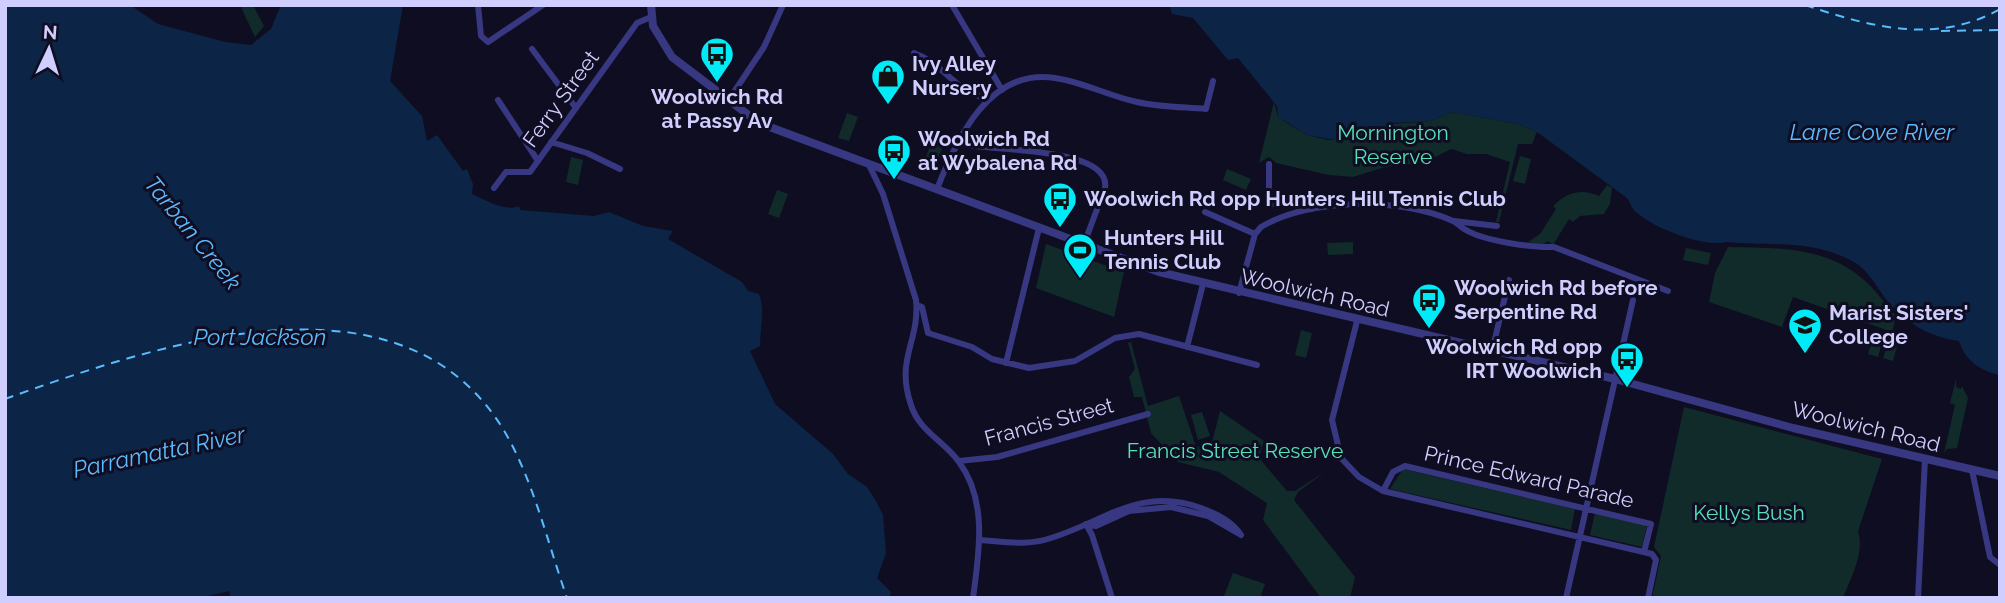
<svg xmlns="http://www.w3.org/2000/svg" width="2005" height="603" font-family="Raleway,sans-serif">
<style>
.green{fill:#102b29}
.water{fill:#0c2546}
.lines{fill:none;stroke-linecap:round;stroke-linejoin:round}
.ferry{stroke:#5bbbff;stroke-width:2;stroke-dasharray:9 7;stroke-linecap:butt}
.minor{stroke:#373881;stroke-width:6}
.tertiary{stroke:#373881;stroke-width:8}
.labels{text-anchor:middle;stroke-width:6;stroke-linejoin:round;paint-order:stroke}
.poi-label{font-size:21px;font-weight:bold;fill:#d0cdff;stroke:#0f0d21;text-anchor:start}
.street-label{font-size:21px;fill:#d0cdff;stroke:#0f0d21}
.park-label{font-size:21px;fill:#58e0b7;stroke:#0f0d21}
.water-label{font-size:23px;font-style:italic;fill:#5bbbff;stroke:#0f0d21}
</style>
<rect width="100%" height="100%" fill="#0f0d21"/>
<!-- green -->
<path class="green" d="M240 5H253L264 26 255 37Z
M1274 102 1278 117 1290 125 1307 135 1328 140 1353 139 1390 124 1430 121 1453 112 1518 124 1537 132 1532 144H1518L1499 222H1496L1510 162 1486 154H1467L1451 149 1425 162 1385 167 1353 177 1329 175 1276 163 1269 157 1259 163Z
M847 113 858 117 849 141 838 138Z
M934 137 945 141 936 165 924 161Z
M1520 156 1531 159 1525 184 1513 181Z
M571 157 583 160 578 185 566 182Z
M1227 169 1251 179 1246 190 1223 180Z
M1607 185 1612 188 1610 204 1604 214 1580 216 1573 222 1569 219 1553 245 1548 241 1542 245 1528 242 1540 234 1556 209 1553 206C1567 192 1581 188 1599 196Z
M777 190 788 194 779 218 768 214Z
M1353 242V254L1328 255 1327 243Z
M1046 244 1124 272 1114 317 1036 288Z
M1728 247C1776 248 1825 246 1863 279 1875 289 1885 304 1896 316L1892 332 1793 297 1782 327 1709 302 1715 273Z
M1686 248 1711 253 1708 265 1683 260Z
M1301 330 1312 333 1306 358 1295 355Z
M1874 335 1883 338 1878 357 1868 354Z
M1889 340 1898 342 1893 361 1883 358Z
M1131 342 1148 406 1179 396 1196 447 1212 442 1220 411 1264 441 1259 458 1287 491H1295L1326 471 1298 492 1294 500 1355 577 1350 598H1321L1263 520 1267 503 1219 472 1178 462 1151 433 1142 397H1134L1129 377 1135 369 1128 343Z
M1956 379V387L1961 389 1962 386 1968 398 1957 448 1947 449 1944 453 1955 405 1950 403Z
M1684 407 1882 459 1858 531C1865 553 1851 577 1843 598H1652L1661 556 1654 547Z
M1202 412 1210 436 1198 440 1191 415Z
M1403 469 1575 509 1571 530 1390 489Z
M1595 513 1647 525 1642 547 1590 535Z
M1233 573 1265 584 1260 598H1223Z"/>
<!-- water -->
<path class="water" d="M5 5H130L158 24 225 42 251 45 271 29 281 5H403L390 81 422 116 427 141 437 135 463 171 467 169 473 184 472 194C485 200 506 212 519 206L520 210 594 216 609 212 643 226 673 231 668 239 742 282 748 291 759 294C765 309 760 329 760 346L750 351 775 404 833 454 848 474 867 487 876 501 883 515 886 553 877 578 891 592 889 598H231L229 591 199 598H5Z
M1169 5H2000V375C1980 371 1965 360 1959 341 1929 337 1904 322 1886 299 1875 285 1869 271 1854 262 1813 239 1770 246 1727 242 1705 248 1653 228 1636 212 1632 209 1630 202 1627 198L1537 132 1518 124 1453 112 1430 121 1392 123 1359 137 1334 140 1307 135 1278 117 1277 106 1238 58 1228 60 1193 18 1172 14Z"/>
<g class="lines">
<!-- ferry -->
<path class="ferry" d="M1805 5C1870 27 1937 45 2000 9
M1941 31 2000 30
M5 399C153 346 404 258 506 434 534 483 548 544 567 598"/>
<!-- minor -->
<path class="minor" d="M478 5 481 36 488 42 543 5
M952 5 1002 90
M532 49 576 108
M914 53C934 60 943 73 959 85 969 92 979 94 987 102
M498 100 538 161
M728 101 764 47 783 5
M551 142 587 153 620 169
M957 143C983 152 1112 145 1105 188L1084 244
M1269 164V205L1301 199 1306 200 1312 209
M869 165 883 194 916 300C920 342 895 358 911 405 919 431 944 441 959 462 988 501 979 553 973 598
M494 188 506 172H530L637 23 651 17
M937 189C957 138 989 68 1055 78 1083 82 1109 96 1137 102 1159 107 1183 107 1206 109L1213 81
M1205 212 1255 234
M1454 221 1497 226
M1239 293 1255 234 1261 227C1310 198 1401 197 1453 221 1458 223 1461 228 1466 230 1484 241 1533 248 1554 247L1668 291
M917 305 922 307 928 333 972 347 992 359 1029 368 1075 361 1115 338 1139 334 1257 365
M1357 321 1332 420 1341 458 1359 477 1383 491 1652 554 1656 560 1648 598
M1187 347 1203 284
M1492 351 1509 280
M1006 363 1039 228
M959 461 997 457 1148 414
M1972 470 1990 557 2000 565
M1383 491 1393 472 1405 466 1651 524 1644 552
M1086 524 1092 535 1112 598
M1087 525 1096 526 1129 511 1171 507 1208 516 1241 535
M981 540C1006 542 1028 546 1051 538 1106 521 1140 486 1201 508 1217 514 1232 521 1241 535
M1566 598 1633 300
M1918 598 1925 459"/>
<!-- tertiary -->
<path class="tertiary" d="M651 5 653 26 672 57 759 123 1159 272 1615 379 1793 428 2000 476"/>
</g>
<!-- icons -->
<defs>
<g id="bus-pin" transform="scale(1.75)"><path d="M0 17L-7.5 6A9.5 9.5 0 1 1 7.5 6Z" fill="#00ebf8" stroke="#0f0d21"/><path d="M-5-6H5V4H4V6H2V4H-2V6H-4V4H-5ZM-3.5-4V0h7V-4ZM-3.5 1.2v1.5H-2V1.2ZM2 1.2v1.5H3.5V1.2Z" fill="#111"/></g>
<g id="shop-pin" transform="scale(1.75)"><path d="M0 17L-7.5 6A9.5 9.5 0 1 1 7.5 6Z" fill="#00ebf8" stroke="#0f0d21"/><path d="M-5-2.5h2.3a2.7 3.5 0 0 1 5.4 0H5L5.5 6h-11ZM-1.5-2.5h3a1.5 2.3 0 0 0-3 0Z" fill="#111"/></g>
<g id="stadium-pin" transform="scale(1.75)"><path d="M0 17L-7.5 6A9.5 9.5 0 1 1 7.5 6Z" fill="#00ebf8" stroke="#0f0d21"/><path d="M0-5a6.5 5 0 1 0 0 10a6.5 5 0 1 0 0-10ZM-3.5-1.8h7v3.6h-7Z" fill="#111"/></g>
<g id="school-pin" transform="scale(1.75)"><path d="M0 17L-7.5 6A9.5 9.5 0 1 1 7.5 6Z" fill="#00ebf8" stroke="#0f0d21"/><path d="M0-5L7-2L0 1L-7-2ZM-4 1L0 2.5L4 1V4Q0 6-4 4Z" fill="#111"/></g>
</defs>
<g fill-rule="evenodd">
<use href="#bus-pin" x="717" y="54"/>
<use href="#shop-pin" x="888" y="76"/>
<use href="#bus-pin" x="894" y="151"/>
<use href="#bus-pin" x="1060" y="199"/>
<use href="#stadium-pin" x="1080" y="250"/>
<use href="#bus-pin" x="1429" y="300"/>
<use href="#school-pin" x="1805" y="325"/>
<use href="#bus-pin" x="1627" y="359"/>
</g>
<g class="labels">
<!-- poi labels -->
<g class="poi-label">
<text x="912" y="71">Ivy Alley<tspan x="912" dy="24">Nursery</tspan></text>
<text x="717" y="104" text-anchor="middle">Woolwich Rd<tspan x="717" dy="24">at Passy Av</tspan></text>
<text x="918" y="146">Woolwich Rd<tspan x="918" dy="24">at Wybalena Rd</tspan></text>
<text x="1084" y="206">Woolwich Rd opp Hunters Hill Tennis Club</text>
<text x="1104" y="245">Hunters Hill<tspan x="1104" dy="24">Tennis Club</tspan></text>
<text x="1454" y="295">Woolwich Rd before<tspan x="1454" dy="24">Serpentine Rd</tspan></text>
<text x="1829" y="320">Marist Sisters'<tspan x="1829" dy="24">College</tspan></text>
<text x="1602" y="354" text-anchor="end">Woolwich Rd opp<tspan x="1602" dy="24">IRT Woolwich</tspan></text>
</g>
<!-- street labels -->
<g class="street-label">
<text transform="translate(561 99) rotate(-54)" y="7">Ferry Street</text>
<text transform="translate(1315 293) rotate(13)" y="7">Woolwich Road</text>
<text transform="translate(1049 422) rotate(-15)" y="7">Francis Street</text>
<text transform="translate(1866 427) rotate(14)" y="7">Woolwich Road</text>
<text transform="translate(1529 477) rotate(13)" y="7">Prince Edward Parade</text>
</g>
<!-- park labels -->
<g class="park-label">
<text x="1393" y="140">Mornington<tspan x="1393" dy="24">Reserve</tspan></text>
<text x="1235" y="458">Francis Street Reserve</text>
<text x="1749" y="520">Kellys Bush</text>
</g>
<!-- water labels -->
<g class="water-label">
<text x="1872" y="140">Lane Cove River</text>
<text transform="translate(193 233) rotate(51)" y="8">Tarban Creek</text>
<text x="260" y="345">Port Jackson</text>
<text transform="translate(159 452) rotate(-12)" y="8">Parramatta River</text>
</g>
</g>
<!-- border -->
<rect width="2005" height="603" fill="none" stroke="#d0cdff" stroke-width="14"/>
<!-- north arrow -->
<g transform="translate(49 49) rotate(4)" stroke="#0f0d21" stroke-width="5" paint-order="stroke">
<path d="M0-5L12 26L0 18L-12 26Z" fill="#d0cdff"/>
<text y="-10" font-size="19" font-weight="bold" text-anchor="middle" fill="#d0cdff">N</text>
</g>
</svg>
